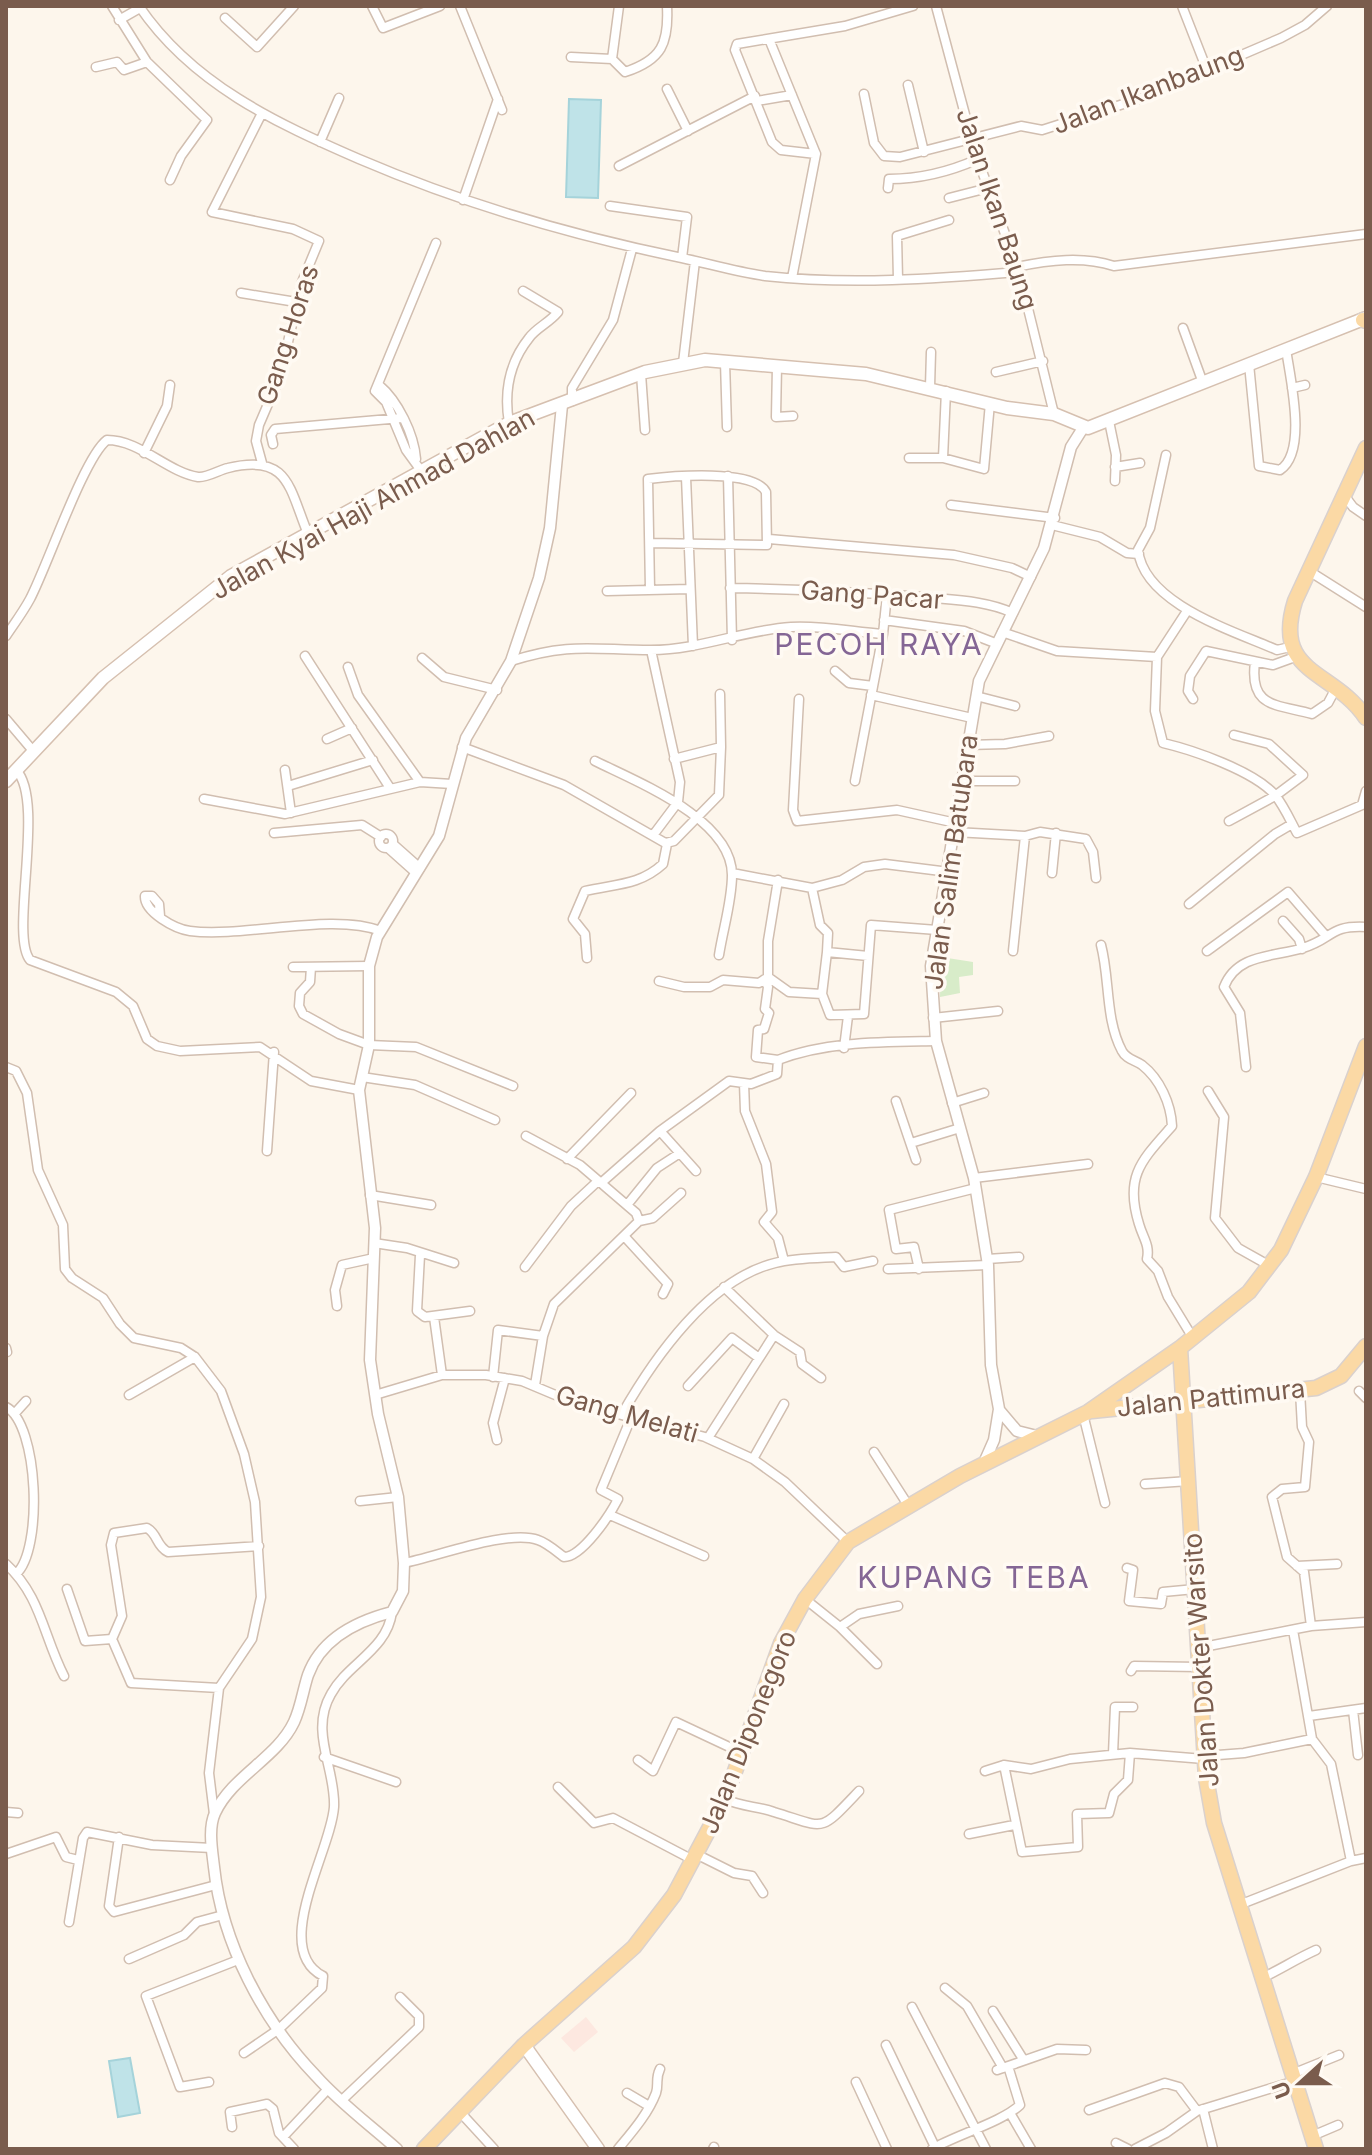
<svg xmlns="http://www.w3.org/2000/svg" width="1372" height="2155" font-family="Inter,sans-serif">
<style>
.commercial{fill:#fde8e0}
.green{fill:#d8ecc9}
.water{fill:#bfe3e8;stroke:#a5d3da;stroke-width:2}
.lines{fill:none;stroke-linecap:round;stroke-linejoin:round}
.minor-casing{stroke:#d1beb0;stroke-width:11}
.tertiary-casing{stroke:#d1beb0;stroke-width:13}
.secondary-casing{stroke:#d6c0b0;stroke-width:15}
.primary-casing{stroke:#dad1cd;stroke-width:17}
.minor{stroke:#fff;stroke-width:8}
.tertiary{stroke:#fff;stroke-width:10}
.secondary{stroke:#fff;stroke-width:12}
.primary{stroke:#fbd9a5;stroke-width:14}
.labels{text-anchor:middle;stroke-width:7;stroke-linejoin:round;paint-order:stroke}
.street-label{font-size:26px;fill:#7a5c4d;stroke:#fffaf3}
.quarter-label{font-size:30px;letter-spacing:2px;fill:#846695;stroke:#fffaf3}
</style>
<rect width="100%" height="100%" fill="#fdf6ec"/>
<!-- commercial -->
<path class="commercial" d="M586 2017 598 2032 574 2052 561 2038Z"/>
<!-- green -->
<path class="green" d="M941 957 973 962V975L959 977 960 993 940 997Z"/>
<!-- water -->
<path class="water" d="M569 99 601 100 598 198 566 197Z
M130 2058 140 2113 118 2117 109 2061Z"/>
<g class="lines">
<!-- minor casing -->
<g class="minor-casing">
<path id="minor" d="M112 6 147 62 207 120 181 156 170 180
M139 6C192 84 276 123 359 159 464 204 570 235 682 258 710 264 737 272 765 276 849 285 935 279 1019 272
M372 6 383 28 440 6
M460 6 502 110
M936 6 975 152 1019 272 1054 414
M1182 6 1207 70
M225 18 257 47 294 6
M119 20 140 8
M769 39 816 154 792 278
M571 57 612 59 625 72C662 60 669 43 667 6
M612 59 619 6
M96 67 117 62 124 70 147 62
M908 85 924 152
M667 89 688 131
M864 94 874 143 884 156 900 157 1021 126 1042 130 1139 99 1281 38 1305 25 1327 6
M757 101 792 95
M261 115 212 212 293 229 319 241 302 282 280 376 259 425 256 441 262 463
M320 142 339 98
M816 154 781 150 772 142 735 50 737 44 845 26 913 6
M619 166 755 96
M888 188 889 179C921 179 949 172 978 159
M949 198 988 188
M463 200 498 99
M610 206 687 217 682 258
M1016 267C1050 260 1083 256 1114 266L1366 234
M898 279 897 236 949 220
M241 293 296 302
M1183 328 1203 383
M725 362 727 427
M683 363 695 261
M1249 364 1259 466 1280 470C1308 452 1290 378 1286 349
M777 366 776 417 793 416
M996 372 1043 361
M641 374 645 430
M379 385C398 401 414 434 416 459
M930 387 931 352
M1292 388 1305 385
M572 401V388L613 320 632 249
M1109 421 1116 455 1115 481
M509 423C504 393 509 363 529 338 536 328 549 323 558 312L523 291
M273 444 271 435 275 429 401 418
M144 453 167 406 170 385
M1166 455 1150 528 1138 550C1144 604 1234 631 1277 650L1290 647
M909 458H943L984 469 990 403
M943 458 946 391
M1115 467 1140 463
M422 472 406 450 386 402 375 391 436 243
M728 476 732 640
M686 477 693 646
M1344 495 1353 507 1366 516
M951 505 1055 518
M1052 525 1100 537 1127 553 1139 554
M769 539 954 555 1012 568 1031 577
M650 543 767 545 766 492C754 469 673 476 648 479L650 589
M1309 571 1366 607
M730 588C795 589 858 592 922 597 952 600 985 600 1013 613
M607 591 690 589
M1187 611 1157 657 1155 711 1163 743C1193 750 1254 771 1275 795 1284 806 1290 820 1297 833L1362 805 1366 791
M884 620 964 631 995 643
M1002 632 1057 651 1157 657
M6 636C14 624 23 612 30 599 47 567 84 457 107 440 140 440 167 472 198 477 207 478 219 470 228 468 289 453 289 488 308 534
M651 650 680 782 678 802 654 834
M305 656 390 788
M422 658 444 677 497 690
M511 661C570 642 594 650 651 650 699 650 744 630 791 627 821 625 854 632 883 634L887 594
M1255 662C1249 708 1276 704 1312 714L1328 703 1336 688
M348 667 358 695 420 782
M835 671 849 683 873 686
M720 694 721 747
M871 695 972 718
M976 696 1015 706
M799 699 793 810 797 821 897 810 956 823
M1193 699 1188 691 1190 676 1206 651 1273 665 1295 657
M6 719 34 752
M327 739 352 728
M967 745 1005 744 1049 736
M462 747 564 785 667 844 663 864C639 886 614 884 585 891L573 919 585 934 587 958
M595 761C637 782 732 819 732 875 732 901 723 929 719 955
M16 770C46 800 9 935 30 960L116 992 133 1006 147 1039 157 1046 180 1051 260 1047 311 1081 359 1090
M285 770 291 813
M855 781 883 634
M962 781H1015
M288 786 373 760
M204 799 285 814 420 782 452 784
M1229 821 1275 796 1303 775 1269 744 1234 735
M955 832 1025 836 1040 832 1086 839 1093 852 1096 878
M274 833 362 825 381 837
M379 841a7 7 0 1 1 14 0a7 7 0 1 1-14 0Z
M666 843 674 841 719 795 721 747 674 759
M393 844 420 868
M388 848 416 873
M732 873 812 888 842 880 864 867 885 864 949 872
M1052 873 1056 833
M778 880 768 941V977L789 992 822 994 830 1015 864 1014 871 925 937 930
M812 888 820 925 828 933 827 952
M1189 904 1275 834 1292 824
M160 916 159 904 152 896H145C144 912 175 929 190 931 244 938 332 912 381 931
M1283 921 1299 939 1302 949
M1101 945C1110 979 1105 1019 1122 1051 1126 1059 1135 1060 1142 1065 1160 1079 1171 1104 1172 1126 1142 1160 1124 1176 1139 1224 1143 1238 1150 1245 1147 1259L1158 1271 1168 1297 1193 1338
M1013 951 1025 836
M1207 951 1288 892 1326 936
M293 967 369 966
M311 967 310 982 300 993 299 1006 303 1014 339 1034 369 1045 416 1047 513 1086
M765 980 768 987 765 1009 769 1013 764 1029 758 1030 756 1057 778 1060
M659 981 684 987H710L723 980 759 983 768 977
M822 994 827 952 868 956
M933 1018 998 1011
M844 1048 848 1016
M6 1067 16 1071 27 1093 38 1170 63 1225 65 1269 72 1278 103 1298 120 1324 134 1338 181 1348 195 1357 221 1391 244 1454 255 1502 261 1597 252 1639 219 1688 209 1773 214 1814
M1246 1067 1240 1013 1224 987C1237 953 1275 957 1303 948 1333 939 1329 925 1366 927
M362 1077 415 1085 495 1120
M744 1083 745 1111 766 1164 772 1212 764 1222 778 1238 784 1261
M1208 1091 1224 1117 1215 1218 1238 1248 1270 1266
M896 1101 916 1160
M952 1103 984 1093
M660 1131 696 1171
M526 1136 580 1165 636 1213 639 1221 554 1304 543 1336 535 1385
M911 1143 960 1128
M267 1151 274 1052
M567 1159 631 1093
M1316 1177 1366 1189
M974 1178 1088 1164
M601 1183 660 1131 729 1081 751 1084 777 1074 778 1060C826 1041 884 1042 936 1041
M370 1195 431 1205
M627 1205 657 1168 680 1153
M639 1221 653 1218 681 1193
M625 1237 668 1284 663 1294
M374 1243 407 1248 454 1263
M420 1255 417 1311 425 1317 470 1311
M987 1259 1019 1257
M525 1267 571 1206 598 1181
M888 1269 988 1265
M919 1269 914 1247 896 1249 889 1210 976 1188
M724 1287 774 1335 800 1352 802 1364 821 1378
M337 1306 335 1290 342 1265 374 1258
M434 1317 442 1375
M6 1348 7 1352
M493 1377 498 1330 543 1336
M688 1386 732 1338 759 1358
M1300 1391 1302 1427 1309 1442 1305 1487 1282 1489 1272 1497 1287 1557 1304 1572 1311 1626
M1359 1391 1366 1398
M129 1395 195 1357
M375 1395 442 1375H486L522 1381 572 1402 705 1437 753 1459 785 1482 848 1542
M6 1407C39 1424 43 1551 16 1574
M16 1412 26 1401
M622 1414C654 1358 709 1279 775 1263 794 1258 817 1258 836 1257L844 1267 873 1261
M1083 1414 1105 1503
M708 1438 774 1335
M497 1440 493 1423 505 1378
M874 1452 908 1505
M753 1459 784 1404
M1145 1484 1189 1481
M360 1501 398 1497
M610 1515 704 1556
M404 1563C436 1557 508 1529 538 1540 547 1543 556 1551 564 1557 582 1557 610 1515 618 1499L601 1490 631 1418
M6 1564C41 1596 43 1635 64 1676
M1297 1566 1337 1564
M1127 1568 1133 1570 1129 1601 1161 1604 1163 1592 1195 1589
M67 1589 85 1641 112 1639 131 1683 219 1688
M805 1599 840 1627 859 1614 898 1606
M840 1627 877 1664
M1293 1630 1312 1739
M112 1639 122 1616 111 1545 114 1533 147 1528C158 1534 156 1546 168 1552L259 1546
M1198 1648 1311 1626 1366 1622
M1131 1671 1134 1666 1199 1667
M1353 1710 1358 1755
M1309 1716 1366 1708
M1113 1754 1115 1707H1133
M1205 1756 1244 1753 1312 1739 1331 1764 1351 1861
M324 1757 396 1782
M638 1760 653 1771 676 1722 740 1752
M1004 1765 1022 1852 1078 1847 1077 1814 1109 1813 1114 1794 1128 1780 1130 1753
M985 1771 1004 1765 1031 1769 1070 1759 1130 1753 1204 1759
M558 1787 594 1823 613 1818 693 1860
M725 1799C742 1807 757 1806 774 1812 827 1828 818 1834 859 1791
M6 1812 18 1813
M969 1834 1014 1825
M119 1837 109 1906 114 1912 216 1885
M6 1854 56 1837 66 1857 78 1860
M698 1855 734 1873 752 1876 763 1893
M1239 1905 1351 1861 1366 1858
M69 1922 83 1838 87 1832 152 1845 212 1848
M129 1959 184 1935 197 1922 223 1915
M1262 1978C1281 1969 1296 1959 1316 1950
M945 1988 967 2006 1003 2068
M912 2007 986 2149
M993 2011 1023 2059
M886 2045 935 2147
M244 2053 279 2029 322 1988 323 1976C270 1949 331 1851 334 1807 336 1769 309 1732 331 1694 348 1663 387 1650 392 1612
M997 2070 1057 2049 1086 2050
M1292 2074 1339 2055
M209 2082 180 2087 146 1996 238 1960
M856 2082 887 2149
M627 2093 649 2106
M341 2101 419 2027V2016L400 1997
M1203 2109 1213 2149
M1089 2110 1165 2083 1179 2087 1197 2111
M460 2112 494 2149
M1010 2113 1031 2149
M232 2127 230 2112 267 2104 273 2109 279 2133 294 2149
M1312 2136 1338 2125
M283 2137 328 2089
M1116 2143 1128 2149
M618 2149C632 2132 648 2114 656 2093 659 2084 655 2079 660 2069
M713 2149 714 2147
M932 2149C956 2135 1002 2122 1020 2105L1008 2066
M1135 2149 1166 2133 1197 2111 1295 2081"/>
</g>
<!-- tertiary casing -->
<g class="tertiary-casing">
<path id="tertiary" d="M1000 1411 1017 1431 1037 1436
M983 1465 994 1440 999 1409 991 1365 988 1265 974 1178 936 1041 931 966 979 681 1044 548 1071 447 1083 428
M397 2149C370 2125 340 2103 316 2076 263 2021 222 1943 214 1867 212 1850 208 1828 215 1813 232 1776 277 1758 294 1722 301 1707 303 1690 308 1675 321 1639 357 1621 392 1612L403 1591 404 1563 398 1497 378 1414 370 1360 375 1228 359 1090 369 1045V966L377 937 439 836 466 738 511 661 539 578 550 528 562 405"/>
</g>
<!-- secondary casing -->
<g class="secondary-casing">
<path id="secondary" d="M6 781 103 678 231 576 509 423 645 372 705 360 866 374 1007 408 1054 414 1088 428 1366 318
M524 2045 598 2149"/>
</g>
<!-- primary casing -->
<g class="primary-casing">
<path id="primary" d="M1363 320 1366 321
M1366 448 1295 601C1272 675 1333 669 1366 718
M1180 1348 1206 1778 1214 1823 1316 2149
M1092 1411 1316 1388 1341 1376 1366 1346
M424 2149 524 2045 634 1947 674 1895 725 1799 781 1643 805 1599 848 1542 960 1476 1088 1412 1180 1348 1249 1292 1281 1250 1316 1177 1366 1046"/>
</g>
<!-- minor -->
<use href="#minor" class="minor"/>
<!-- tertiary -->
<use href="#tertiary" class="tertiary"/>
<!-- secondary -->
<use href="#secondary" class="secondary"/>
<!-- primary -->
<use href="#primary" class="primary"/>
</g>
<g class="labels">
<!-- street labels -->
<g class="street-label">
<text transform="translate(1148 90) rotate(-21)" y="9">Jalan Ikanbaung</text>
<text transform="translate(997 209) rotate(72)" y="9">Jalan Ikan Baung</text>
<text transform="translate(288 335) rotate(-72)" y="9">Gang Horas</text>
<text transform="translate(373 504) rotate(-29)" y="9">Jalan Kyai Haji Ahmad Dahlan</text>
<text transform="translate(872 595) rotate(4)" y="9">Gang Pacar</text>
<text transform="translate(951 862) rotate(-82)" y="9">Jalan Salim Batubara</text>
<text transform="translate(1211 1398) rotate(-6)" y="9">Jalan Pattimura</text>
<text transform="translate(627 1414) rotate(16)" y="9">Gang Melati</text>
<text transform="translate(1201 1660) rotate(-94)" y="9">Jalan Dokter Warsito</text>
<text transform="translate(748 1732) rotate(-68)" y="9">Jalan Diponegoro</text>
</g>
<!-- quarter labels -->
<g class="quarter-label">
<text x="879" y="655">PECOH RAYA</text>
<text x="974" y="1588">KUPANG TEBA</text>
</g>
</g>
<!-- border -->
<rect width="1372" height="2155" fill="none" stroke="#7a5c4d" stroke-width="16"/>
<!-- north arrow -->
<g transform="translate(1300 2083) rotate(249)" stroke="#fffaf3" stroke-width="6" paint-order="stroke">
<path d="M0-6L14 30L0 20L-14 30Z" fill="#7a5c4d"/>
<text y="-12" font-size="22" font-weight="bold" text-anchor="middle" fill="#7a5c4d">U</text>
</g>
</svg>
